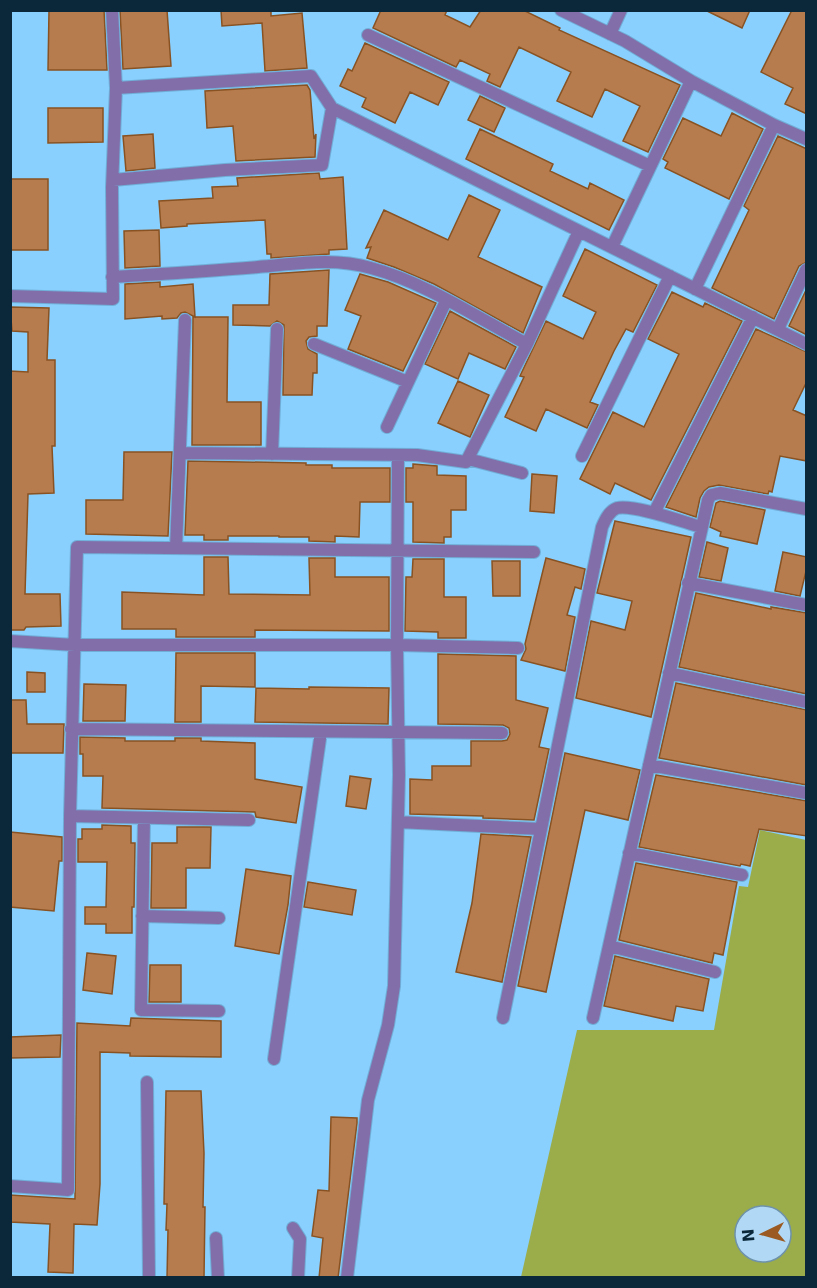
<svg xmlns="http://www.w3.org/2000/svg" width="817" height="1288" font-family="'DejaVu Sans',sans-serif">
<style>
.green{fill:#9bac4b;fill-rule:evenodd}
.building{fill:#b77c4d;stroke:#895222;stroke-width:1.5}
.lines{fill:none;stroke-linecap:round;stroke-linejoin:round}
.service-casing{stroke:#70aed7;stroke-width:14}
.minor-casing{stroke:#70aed7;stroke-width:14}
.service{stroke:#826faa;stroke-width:12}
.minor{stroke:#826faa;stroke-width:12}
</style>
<rect width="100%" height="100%" fill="#89d0fe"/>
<!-- green -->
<path class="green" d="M760 830 806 840V1277H521L577 1030H714L739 886 748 887ZM745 1216H781V1252H745Z"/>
<!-- building -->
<path class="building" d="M49 10H104L107 70H48Z
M120 10H167L171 66 123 69Z
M221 10H271V16L302 13 307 68 265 71 262 23 222 26Z
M381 10H447L445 15 470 27 481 10H523L560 28 559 30 680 85 648 152 623 141 640 106 605 89 592 117 557 101 571 72 519 47 500 87 487 81 490 74 460 60 456 67 373 28Z
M705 10H750L742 28Z
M792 10H807V114L785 104 793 88 761 72Z
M365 43 449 82 438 105 410 92 395 123 362 107 366 98 340 86 348 69 352 71Z
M307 85 310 90 314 139 316 134 315 157 236 161 233 126 207 128 205 91Z
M480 96 505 108 494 132 468 120Z
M48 108H103V142L48 143Z
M732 113 763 129 729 199 665 168 668 162 663 159 683 118 721 136Z
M480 129 553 164 550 171 588 189 590 183 624 200 609 230 466 159Z
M153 134 155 168 126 171 123 136Z
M778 136 807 149V262L799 266 774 319 712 288 749 210 744 206Z
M319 173 320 179 343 177 347 249 329 250V254L271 258V254H267L265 220 187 224V226L161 228 159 201 213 198 212 187 238 186 237 178Z
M10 179H48V250H10Z
M469 195 500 210 478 257 542 287 523 333 434 284 394 267 367 258 371 247 366 248 384 210 448 240Z
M159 230 160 266 125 268 124 231Z
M585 249 657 285 633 332 626 329 614 351 590 402 598 405 587 428 546 409 536 431 505 417 524 377 520 376 546 321 583 339 596 312 563 296Z
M329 270 327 326H317V336L309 337 306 341 308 349 317 354V373H313L312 395H283L284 325 277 321 270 326 233 325V305H269L270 274Z
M360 274 388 282 436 303 403 371 348 349 361 316 345 310Z
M160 282V287L193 284 195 317 185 312 181 313 177 318 162 319V316L125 319V284Z
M807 288V335L789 326Z
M672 292 703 307 705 303 742 321 651 500 615 483 610 494 580 479 613 412 644 427 679 354 648 339Z
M10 307 49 308 47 360H55V446H52L54 493 28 494 25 594H60L61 626 26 627 24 630H10V371L28 372V332L12 331Z
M450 311 516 347 505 369 469 353 458 379 425 364Z
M193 317H228L227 402H261V445H192Z
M756 329 807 352V381L793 410 807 416V461L780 456 772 492 769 491 768 494 719 485 709 487 704 491 700 498 696 517 666 507Z
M458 381 489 395 470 437 438 423Z
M124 452H172L168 536 86 534V500H123Z
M188 461 306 463V465H332V468H390V502H360L359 537 335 536V542L309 541V537H279V536H228V540H204V535H185Z
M413 464 437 466V475L466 476V510H451V537H444V543L413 542V502H406V468H413Z
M532 474 557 476 554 513 530 511Z
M720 501 765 510 757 544 720 536 721 532 710 527 716 503Z
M615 521 691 537 651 717 576 698 591 621 625 630 632 601 597 593Z
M707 542 728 548 721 581 699 577Z
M783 552 807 557V567L800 596 775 591Z
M204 557H228L229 594 310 595 309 558H335V577H389V631L255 630V637H176V629H122V592L204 595Z
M546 558 585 569 581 589 575 587 567 615 575 617 565 671 521 660 526 649 525 644Z
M413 559H444V597H466V638H438V632L405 631 406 577H412Z
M492 561H520V596H493Z
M696 593 771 609V607L807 613V694L679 667Z
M176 653H255V687L201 686V722H175Z
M438 654 516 656V700L548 708 539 747 549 749 534 820 483 818V816L410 814V779L432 780V766H471V741H502L507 740 510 734 509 728 503 725 438 724Z
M27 672 45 673V692H27Z
M676 683 807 710V785L659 758Z
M84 684 126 685 125 721H83Z
M309 687 389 688 388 724 255 722 256 688 309 689Z
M10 700H26L27 724H64L63 753H10Z
M80 737 125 738V741H175V738H201V741L255 743V779L302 787 296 823 256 817 255 812 102 808 103 776H83V754H80Z
M565 753 640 770 628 820 585 810 546 992 518 986Z
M656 775 807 801V836L759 829 750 866 741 864 740 866 639 847Z
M350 776 371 779 366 809 346 806Z
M102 825 131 826V843H135L134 907H132V933H106V924H85V907H106L107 862H78V839H82V829H102Z
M177 827H211L210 868H186V908H151L152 843H177Z
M10 832 62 837V861H59L54 911 10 907Z
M481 834 531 837 502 982 456 972 472 903Z
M636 863 737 882 723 955 714 953 712 963 619 940Z
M246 869 291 876 288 905 279 954 235 946Z
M308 882 356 890 352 915 304 907Z
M87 953 116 956 112 994 83 990Z
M615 956 709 979 703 1011 676 1006 673 1021 604 1006Z
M150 965H181V1002H149Z
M131 1018 221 1021V1057L130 1056V1053L100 1052V1184L97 1225 74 1224 73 1273 48 1272 50 1224 10 1222V1195L75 1199 77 1023 130 1026Z
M61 1035 60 1057 10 1058V1037Z
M166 1091H201L204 1153 203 1207H205L204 1278H167L168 1230H166L167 1204H164Z
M331 1117 357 1118V1123L338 1278H319L323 1238 312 1236 318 1190 329 1191Z"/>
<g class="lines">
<!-- service casing -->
<g class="service-casing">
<path id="service" d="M147 1082 149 1278
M293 1228 300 1239 298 1278
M216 1238 218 1278"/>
</g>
<!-- minor casing -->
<g class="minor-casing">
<path id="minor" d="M561 10 625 41 691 81 774 125 806 139
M610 34 621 10
M368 35 650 166
M116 88 311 76 332 108 806 344
M113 180 225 170 322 165 332 108
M612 247 691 81
M112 277C161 274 210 271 258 267 296 264 333 257 371 268 424 282 478 318 527 344L579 231
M695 289 774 125
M10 296 113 299 112 187 116 88 112 10
M778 329 806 270
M314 344 408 382
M387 427 446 301
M180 453 417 455 466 462 527 344
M272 454 277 329
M582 456 670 276
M468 459 522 473
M654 513 753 317
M176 548 185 320
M688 583 806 605
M10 641 75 645H397L518 648
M669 673 806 702
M71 729 502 733
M649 765 806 793
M70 816 249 820
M144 818 141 1010 219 1011
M398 822 541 829
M629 853 742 875
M142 916 219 918
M609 946 715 972
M503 1018 602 527C605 520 609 511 617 508 634 504 683 522 701 527
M593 1018 708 500 711 495 720 493 806 509
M274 1059 321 732
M10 1186 68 1190 70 816 77 547 534 552
M347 1278 368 1100 388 1025 394 986 399 775 397 645 398 455"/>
</g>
<!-- service -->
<use href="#service" class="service"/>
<!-- minor -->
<use href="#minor" class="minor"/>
</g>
<!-- border -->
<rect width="817" height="1288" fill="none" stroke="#0a283a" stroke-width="24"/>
<!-- north arrow -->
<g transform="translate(763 1234) rotate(265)"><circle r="28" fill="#b1d9f5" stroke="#6e92aa" stroke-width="1.5"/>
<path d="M0-4.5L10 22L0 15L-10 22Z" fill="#9a5a22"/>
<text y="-9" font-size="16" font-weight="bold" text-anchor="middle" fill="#0a283a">N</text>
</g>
</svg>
